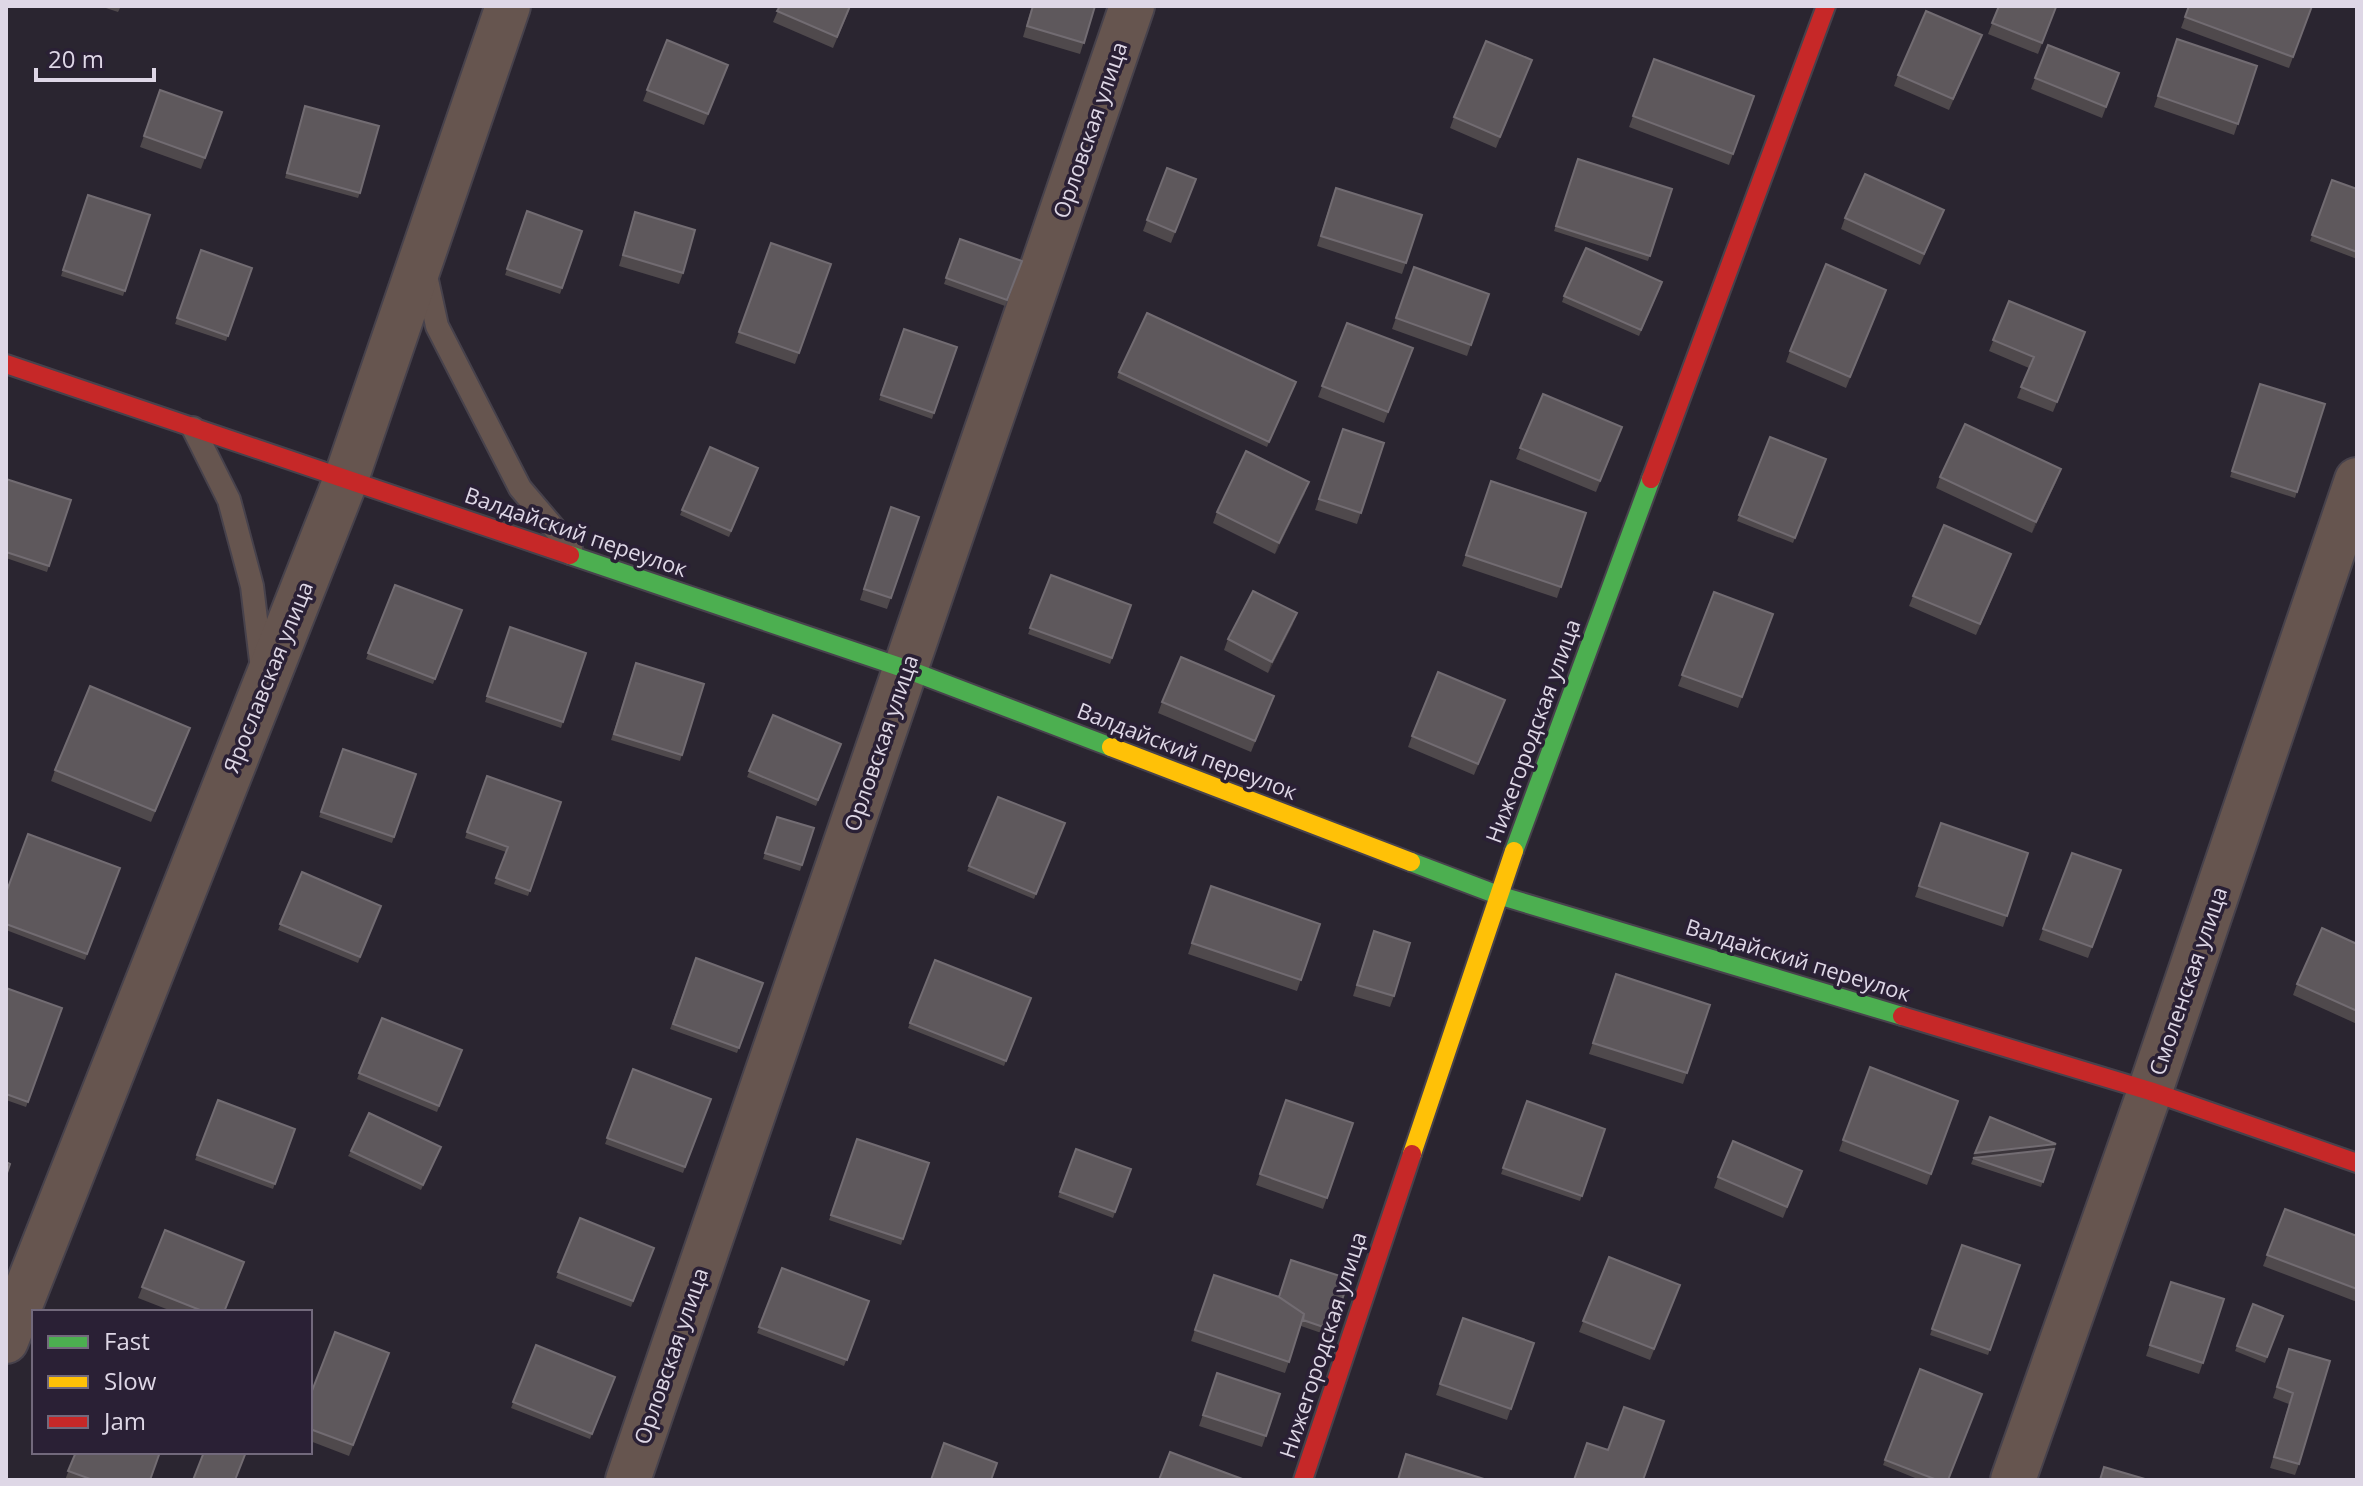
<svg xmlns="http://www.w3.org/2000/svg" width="2363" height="1486" font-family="'Open Sans',sans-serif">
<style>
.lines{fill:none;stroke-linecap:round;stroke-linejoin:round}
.lane-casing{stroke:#47424c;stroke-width:26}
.street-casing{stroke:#47424c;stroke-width:48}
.fast-casing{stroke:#47424c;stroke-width:22}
.slow-casing{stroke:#47424c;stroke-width:22}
.jam-casing{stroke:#47424c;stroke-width:22}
.lane{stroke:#66554f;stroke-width:22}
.street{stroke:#66554f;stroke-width:44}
.fast{stroke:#4caf50;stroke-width:18}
.slow{stroke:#ffc107;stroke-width:18}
.jam{stroke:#c62828;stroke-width:18}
.wall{fill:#4f494c}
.shaded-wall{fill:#3a343a}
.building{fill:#5e585c;stroke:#726c72;stroke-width:2}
.labels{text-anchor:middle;stroke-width:7;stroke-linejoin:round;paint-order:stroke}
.street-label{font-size:22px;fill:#ded7e6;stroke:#2a2035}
</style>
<rect width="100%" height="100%" fill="#2a2530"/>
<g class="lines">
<!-- lane casing -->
<g class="lane-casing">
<path id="lane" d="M425 271 437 326 520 488 571 548
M193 428 229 500 252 586 262 669"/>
</g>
<!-- street casing -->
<g class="street-casing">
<path id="street" d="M6 1341 346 479 508 6
M628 1480 1132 6
M2013 1480 2150 1091 2357 480"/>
</g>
<!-- fast casing -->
<g class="fast-casing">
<path id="fast" d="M570 555 906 669 1111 747
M1514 851 1651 479
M1411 862 1498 895 1902 1016"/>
</g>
<!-- slow casing -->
<g class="slow-casing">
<path id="slow" d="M1111 747 1411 862
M1412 1154 1514 851"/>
</g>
<!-- jam casing -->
<g class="jam-casing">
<path id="jam" d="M6 364 570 555
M1651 479 1826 6
M1902 1016 2150 1091 2357 1163
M1303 1480 1412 1154"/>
</g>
<!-- lane -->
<use href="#lane" class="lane"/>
<!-- street -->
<use href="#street" class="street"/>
<!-- fast -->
<use href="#fast" class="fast"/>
<!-- slow -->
<use href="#slow" class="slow"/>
<!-- jam -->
<use href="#jam" class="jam"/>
</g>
<!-- wall -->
<path class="wall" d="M100 6H121L118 12Z
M780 6H851L833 48 773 22Z
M1032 6H1095L1080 54 1023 37Z
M1999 6 2056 7 2038 54 1988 34Z
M2189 6H2312L2289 68 2181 28Z
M1982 35 1949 110 1894 86 1898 75Z
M2177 39 2257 66 2234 135 2154 107Z
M667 40 728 65 704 125 643 101Z
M2048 45 2119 73 2102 118 2031 89Z
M1654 59 1754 96 1729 165 1629 127Z
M1532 60 1496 148 1450 128 1454 117Z
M160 90 222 112 201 169 140 147Z
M303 112 360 193 358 198 285 178Z
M1578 159 1672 189 1648 261 1554 231Z
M1167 168 1196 179 1171 243 1143 231Z
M2332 180 2357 189V259L2310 241Z
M88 195 150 215 123 296 61 276Z
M1332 199 1422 215 1402 274 1317 246Z
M1944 210 1920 265 1841 229 1845 218Z
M527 211 582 231 560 294 505 275Z
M635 212 683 273 679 284 619 266Z
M960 239 1022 261 1005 306 944 284Z
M771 243 831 264 795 364 735 343Z
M201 250 252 268 226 341 175 324Z
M1414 267 1489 294 1467 356 1392 329Z
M1660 288 1639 336 1562 302 1564 296Z
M1882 301 1846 388 1786 362 1790 351Z
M2009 301 2085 332 2053 412 2017 398 2029 368 1989 351Z
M1347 323 1413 348 1384 423 1318 397Z
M904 329 934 413 932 419 879 400Z
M1119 372 1296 382 1267 447 1117 378Z
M2260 384 2325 404 2295 498 2230 477Z
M1543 394 1622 427 1596 492 1516 459Z
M1343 429 1384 443 1357 524 1315 510Z
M1770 437 1826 459 1793 543 1737 521Z
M710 447 758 468 729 537 680 515Z
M1940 477 2057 480 2032 533 1936 488Z
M6 479 71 500 47 572 6 558Z
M1491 481 1586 513 1557 598 1462 566Z
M1305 493 1275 554 1213 523 1217 512Z
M891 507 919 517 887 609 860 600Z
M2007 565 1976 635 1909 606 1913 596Z
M1051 575 1131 605 1110 664 1028 634Z
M395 585 462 610 433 684 366 659Z
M1714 592 1773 614 1738 708 1678 686Z
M1293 624 1268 673 1224 650 1228 639Z
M510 627 586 653 561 728 485 702Z
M636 663 704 684 680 761 611 740Z
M1274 696 1251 752 1158 713 1162 702Z
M1505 700 1474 775 1408 747 1412 736Z
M773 715 841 744 816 806 747 777Z
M186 739 151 822 51 781 55 770Z
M343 749 416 774 392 843 319 817Z
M487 776 561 802 528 896 494 884 506 852 465 838Z
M998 797 1065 823 1034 899 967 871Z
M777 817 814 828 800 871 763 859Z
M1941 823 2028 853 2003 927 1915 897Z
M2072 853 2121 870 2088 958 2039 940Z
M120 868 85 960 6 930V893Z
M302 872 381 906 358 963 278 930Z
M1211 886 1320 924 1297 991 1188 954Z
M1370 942 1394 996 1390 1007 1353 996Z
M2357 944V1024L2293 995 2297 984Z
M696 958 763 983 737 1053 670 1029Z
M935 960 1031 998 1004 1066 908 1028Z
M1616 974 1710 1005 1683 1084 1589 1054Z
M6 988 62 1008 26 1107 6 1100Z
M382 1018 462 1050 437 1112 357 1079Z
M1870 1067 1958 1101 1927 1185 1839 1151Z
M633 1069 711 1099 683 1173 605 1144Z
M218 1100 295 1129 273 1189 195 1160Z
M1286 1100 1353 1123 1323 1209 1256 1185Z
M1527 1101 1605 1129 1580 1201 1501 1174Z
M1990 1117 2056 1144 2041 1187 1971 1164Z
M857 1139 929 1163 901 1245 829 1220Z
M441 1147 421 1190 348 1156 351 1151Z
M1076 1149 1131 1169 1113 1218 1058 1197Z
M1802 1171 1783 1218 1714 1188 1718 1177Z
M2285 1209 2357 1236V1302L2263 1266Z
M580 1218 654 1248 631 1307 556 1278Z
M165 1230 225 1312H174L138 1298Z
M1962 1245 2020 1265 1988 1355 1930 1335Z
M1609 1257 1680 1285 1650 1360 1579 1332Z
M782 1268 869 1301 844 1366 757 1333Z
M1214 1275 1279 1297 1349 1279 1330 1336 1301 1326 1285 1373 1191 1341Z
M2171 1282 2224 1299 2199 1374 2146 1356Z
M2253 1304 2283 1316 2265 1363 2235 1351Z
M1463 1318 1534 1343 1507 1420 1436 1395Z
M536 1345 615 1377 590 1439 511 1408Z
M2289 1349 2299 1464 2295 1475 2270 1468 2289 1404 2273 1398Z
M389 1353 349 1456 310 1441V1396Z
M1920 1369 1948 1480H1920L1883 1465Z
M1217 1373 1280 1394 1262 1447 1199 1426Z
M76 1452 150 1480H65Z"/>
<!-- shaded-wall -->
<path class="shaded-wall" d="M2061 469 2057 480 2032 533 2036 522Z
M1309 482 1305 493 1275 554 1279 543Z
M1297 613 1293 624 1268 673 1272 662Z
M2056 1144 2052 1155 1973 1158 1975 1153Z"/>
<!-- building -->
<path class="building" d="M780 6H850L837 37 777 11Z
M1033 6H1095L1084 43 1027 26Z
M1999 6H2055L2056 7 2042 43 1992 23Z
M2189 6H2312L2293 57 2185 17Z
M1926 11 1982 35 1953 99 1898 75Z
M2177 39 2257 66 2238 124 2158 96Z
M667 40 728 65 708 114 647 90Z
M1486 41 1532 60 1500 137 1454 117Z
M2048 45 2119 73 2106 107 2035 78Z
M1654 59 1754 96 1733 154 1633 116Z
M160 90 222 112 205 158 144 136Z
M305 106 379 126 360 193 287 173Z
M1578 159 1672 189 1650 256 1556 226Z
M1167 168 1196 179 1175 232 1147 220Z
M1865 174 1944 210 1924 254 1845 218Z
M2332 180 2357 189V252L2312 235Z
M1336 188 1422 215 1406 263 1321 236Z
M88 195 150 215 125 291 63 270Z
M527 211 582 231 562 288 507 269Z
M635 212 695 230 683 273 623 255Z
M960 239 1022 261 1007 300 946 278Z
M771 243 831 264 799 353 739 332Z
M1586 248 1662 282 1641 330 1564 296Z
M201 250 252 268 228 336 177 318Z
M1826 264 1886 290 1850 377 1790 351Z
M1414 267 1489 294 1471 345 1396 318Z
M2009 301 2085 332 2057 402 2021 387 2034 357 1993 340Z
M1147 313 1296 382 1269 442 1119 372Z
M1347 323 1413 348 1388 412 1322 386Z
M904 329 957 347 934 413 881 395Z
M2260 384 2325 404 2297 492 2232 471Z
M1543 394 1622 427 1600 481 1520 448Z
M1965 424 2061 469 2036 522 1940 477Z
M1343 429 1384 443 1361 513 1319 499Z
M1770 437 1826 459 1795 538 1739 515Z
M710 447 758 468 731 531 682 510Z
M1246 451 1309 482 1279 543 1217 512Z
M6 479 71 500 49 566 6 552Z
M1491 481 1586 513 1561 587 1466 555Z
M891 507 919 517 891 598 864 589Z
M1944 525 2011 554 1980 624 1913 596Z
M1051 575 1131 605 1112 658 1030 628Z
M395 585 462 610 435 679 368 653Z
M1253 591 1297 613 1272 662 1228 639Z
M1714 592 1773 614 1742 697 1682 675Z
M510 627 586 653 563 722 487 696Z
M1181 657 1274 696 1255 741 1162 702Z
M636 663 704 684 682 755 614 734Z
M1438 672 1505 700 1478 764 1412 736Z
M90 686 190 728 155 811 55 770Z
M773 715 841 744 818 800 749 771Z
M343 749 416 774 394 837 321 812Z
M487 776 561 802 530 891 496 878 508 847 467 832Z
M998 797 1065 823 1036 894 969 866Z
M777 817 814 828 802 865 765 853Z
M1941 823 2028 853 2007 916 1919 886Z
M28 834 120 868 87 954 6 924V893Z
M2072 853 2121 870 2092 947 2043 929Z
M302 872 381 906 360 957 280 924Z
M1211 886 1320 924 1301 980 1192 943Z
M2322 928 2357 944V1011L2297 984Z
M1374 931 1410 943 1394 996 1357 985Z
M696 958 763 983 739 1048 673 1024Z
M935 960 1031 998 1006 1061 910 1023Z
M1616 974 1710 1005 1687 1073 1593 1043Z
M6 988 62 1008 28 1102 6 1094Z
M382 1018 462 1050 439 1106 359 1073Z
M1870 1067 1958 1101 1931 1174 1843 1140Z
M633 1069 711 1099 685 1167 607 1138Z
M218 1100 295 1129 275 1184 197 1155Z
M1286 1100 1353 1123 1327 1198 1260 1174Z
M1527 1101 1605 1129 1582 1196 1503 1168Z
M369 1113 441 1147 423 1185 351 1151Z
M1990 1117 2056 1144 1975 1153Z
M857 1139 929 1163 903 1239 831 1215Z
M1733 1141 1802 1171 1787 1207 1718 1177Z
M1076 1149 1131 1169 1115 1212 1060 1192Z
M2054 1149 2043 1182 1973 1158Z
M6 1162 10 1164 6 1176Z
M2285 1209 2357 1236V1289L2267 1255Z
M580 1218 654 1248 633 1301 558 1272Z
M165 1230 244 1262 224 1312H205L142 1287Z
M1962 1245 2020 1265 1990 1350 1932 1329Z
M1609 1257 1680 1285 1654 1349 1583 1321Z
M1291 1260 1349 1279 1332 1330 1303 1320 1304 1314 1279 1297Z
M782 1268 869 1301 847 1360 759 1327Z
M1214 1275 1279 1297 1304 1314 1289 1362 1195 1330Z
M2171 1282 2224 1299 2203 1363 2150 1345Z
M2253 1304 2283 1316 2267 1357 2237 1346Z
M1463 1318 1534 1343 1511 1409 1440 1384Z
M335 1332 389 1353 353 1445 310 1429V1396Z
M536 1345 615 1377 592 1434 513 1402Z
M2289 1349 2330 1361 2299 1464 2274 1457 2293 1393 2277 1387Z
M1920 1369 1982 1394 1948 1480H1937L1885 1460Z
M1217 1373 1280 1394 1266 1436 1203 1415Z
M1624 1407 1664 1421 1643 1480H1574L1587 1443 1608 1450Z
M944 1443 997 1463 991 1480H931Z
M76 1452H160L150 1480H93L68 1471Z
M204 1452H246L235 1480H193Z
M1170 1452 1245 1480H1159Z
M1406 1454 1487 1480H1398Z
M2104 1467 2145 1479 2144 1480H2100Z"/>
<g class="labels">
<!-- street labels -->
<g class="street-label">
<text transform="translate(1090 130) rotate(-71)" y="8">Орловская улица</text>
<text transform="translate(576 532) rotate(19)" y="8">Валдайский переулок</text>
<text transform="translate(268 677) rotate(-68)" y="8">Ярославская улица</text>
<text transform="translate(1533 731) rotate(-70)" y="8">Нижегородская улица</text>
<text transform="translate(881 743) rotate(-71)" y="8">Орловская улица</text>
<text transform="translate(1187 751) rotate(21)" y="8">Валдайский переулок</text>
<text transform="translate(1798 960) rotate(17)" y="8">Валдайский переулок</text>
<text transform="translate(2188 981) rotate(-71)" y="8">Смоленская улица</text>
<text transform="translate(1323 1345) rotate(-72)" y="8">Нижегородская улица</text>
<text transform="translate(671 1356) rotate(-71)" y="8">Орловская улица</text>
</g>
</g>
<!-- border -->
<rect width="2363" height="1486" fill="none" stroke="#ded7e6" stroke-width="16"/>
<!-- legend -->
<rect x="32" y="1310" width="280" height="144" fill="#2a2035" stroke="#72697c" stroke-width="2"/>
<rect x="48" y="1336" width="40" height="12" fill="#4caf50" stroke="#72697c" stroke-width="2"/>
<text x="104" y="1350" font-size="24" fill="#ded7e6">Fast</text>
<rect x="48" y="1376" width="40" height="12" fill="#ffc107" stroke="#72697c" stroke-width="2"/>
<text x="104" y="1390" font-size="24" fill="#ded7e6">Slow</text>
<rect x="48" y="1416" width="40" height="12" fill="#c62828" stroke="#72697c" stroke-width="2"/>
<text x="104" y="1430" font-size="24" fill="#ded7e6">Jam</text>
<!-- scale -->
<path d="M36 68v12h118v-12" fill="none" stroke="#ded7e6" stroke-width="4"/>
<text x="48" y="68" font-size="24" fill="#ded7e6" stroke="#2a2035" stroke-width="6" paint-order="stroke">20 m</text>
</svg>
